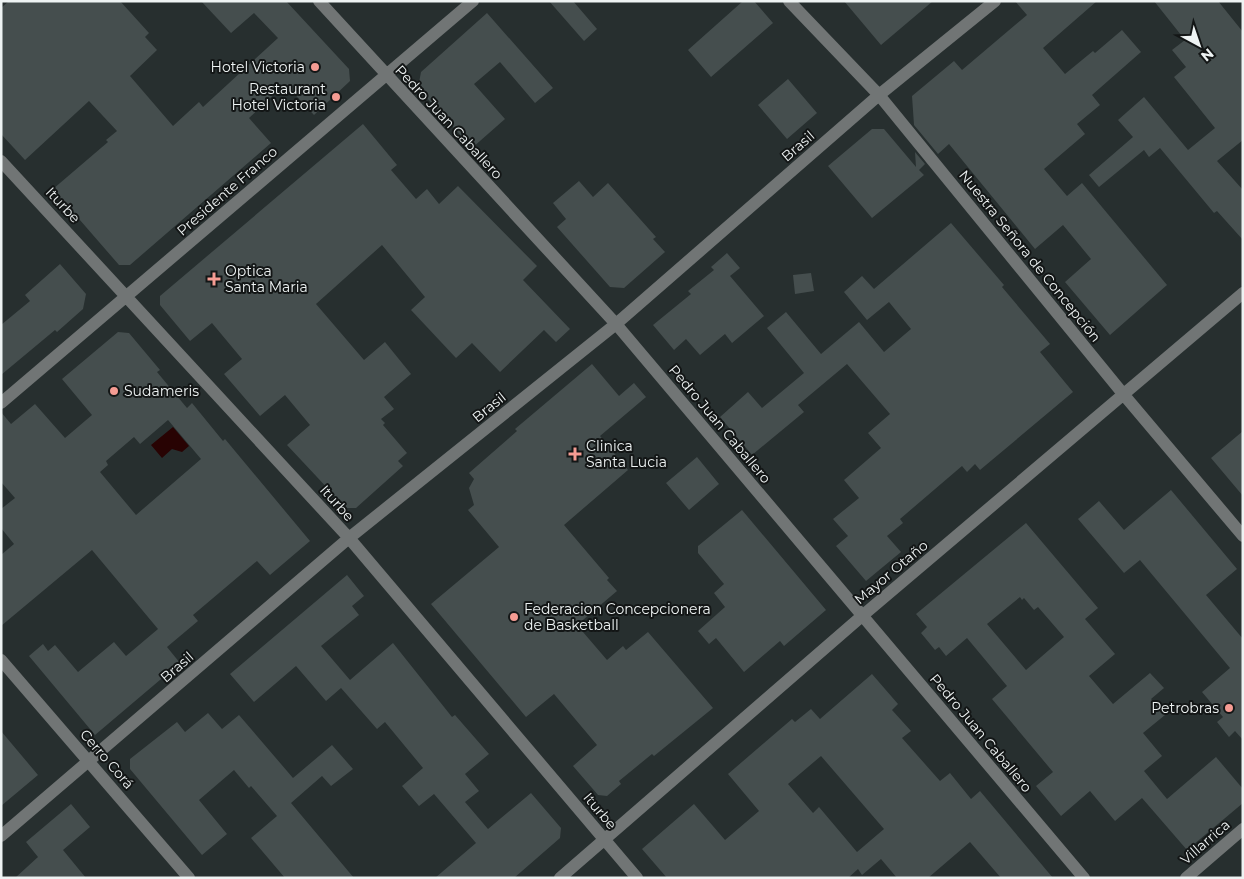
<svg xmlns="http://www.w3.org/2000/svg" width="1244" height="879" font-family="Montserrat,sans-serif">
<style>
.water{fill:#280303}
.building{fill:#454e4e;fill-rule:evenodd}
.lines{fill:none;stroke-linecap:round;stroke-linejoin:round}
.minor{stroke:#717575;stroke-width:12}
.poi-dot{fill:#f59c93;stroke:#131616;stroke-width:2}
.labels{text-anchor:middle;stroke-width:4;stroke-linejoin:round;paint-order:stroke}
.poi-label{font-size:14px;fill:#eef3f3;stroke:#131616;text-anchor:start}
.street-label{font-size:14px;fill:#eef3f3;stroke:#131616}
</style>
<rect width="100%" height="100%" fill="#272f2f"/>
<!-- water -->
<path class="water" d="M173 427 189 446 182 452 172 449 162 458 151 445Z"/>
<!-- building -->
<path class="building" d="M9 1H120L149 33 145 37 157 50 130 76 173 126 199 102 203 107 278 38 254 13 231 33 201 1H286L349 69 350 81 314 115 285 84 249 118 271 143 130 265H119L53 189 108 142 106 140 117 131 89 101 25 160 1 134V8Z
M549 1H573L597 29 584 41Z
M743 1H754L773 23 711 77 688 50Z
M844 1H933L881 45Z
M1015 1H1097L1043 48 1065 74 1093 51 1095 53 1122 30 1141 52 1092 95 1100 105 1077 124 1085 134 1044 169 1067 196 1082 183 1167 285 1110 335 1065 282 1091 259 1063 225 1035 249 949 144 938 154 914 125 912 96 954 61 962 70 1027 15Z
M1154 1H1218L1243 32V140L1217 161 1243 190V240L1217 211 1214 213 1160 148 1149 157 1144 150 1099 187 1089 175 1133 137 1118 120 1144 97 1188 150 1215 128 1174 77 1186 67 1172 50 1185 40Z
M487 13 553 88 535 103 500 62 474 84 505 119 472 148 418 88 421 72Z
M788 79 817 113 787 139 758 105Z
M363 124 397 165 391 170 416 199 427 189 439 204 458 186 537 266 523 280 570 329 556 342 544 330 500 372 472 343 456 358 411 310 425 297 382 245 316 304 364 360 385 342 411 374 384 397 394 409 381 419 385 423 383 425 407 453 398 461 403 466 356 508H346L287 445 310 425 285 395 260 416 224 374 242 359 212 323 190 341 160 305V296Z
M872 129H884L916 167 915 152 925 164 919 170 924 175 872 218 828 166Z
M579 181 593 197 608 183 656 237 653 239 665 252 624 288 610 287 557 227 566 219 553 203Z
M951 223 1004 285 1002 287 1050 344 1040 352 1073 392 980 470 975 464 967 472 962 466 900 519 903 523 887 536 901 552 866 581 836 546 848 536 833 519 859 498 844 480 881 448 868 433 890 414 847 364 798 405 804 412 752 455 720 417 748 392 762 408 804 373 767 328 786 312 821 354 859 322 884 352 911 329 889 302 867 320 844 292 862 276 874 289Z
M727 253 740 268 730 276 764 316 732 343 725 334 700 355 686 339 674 350 653 325 691 294 688 291 714 270 711 267Z
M60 264 86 294 83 309 57 332 55 330 1 375V325L30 301 25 295Z
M811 273 814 291 795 294 793 275Z
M118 332 129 333 160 370 157 372 187 408 192 403 223 441 225 439 310 541 270 575 257 561 193 615 198 621 167 647 180 663 95 735 29 656 43 644 48 651 55 645 78 672 114 642 126 656 158 629 92 550 1 626V555L14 544 1 528V509L15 498 1 482V412L11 424 35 404 65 438 92 415 62 379ZM168 420 201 459 136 515 100 472 108 465 106 461 134 437 140 444Z
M592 364 619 396 634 383 646 397 600 436 628 470 564 525 609 578 607 580 617 591 577 625 607 660 623 646 626 650 648 632 713 708 654 756 652 754 619 781 621 784 607 796 598 795 573 766 597 745 554 694 526 717 431 604 499 547 468 510 474 505 469 488 474 479 469 473 517 431 515 429Z
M1243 431V496L1211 458Z
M697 457 719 484 689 510 666 483Z
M1171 490 1237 569 1206 595 1243 639V740L1235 731 1229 737 1217 722 1223 717 1202 692 1230 668 1140 560 1124 573 1078 519 1099 501 1124 530Z
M742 510 826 610 784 646 780 641 744 672 716 638 709 644 698 631 725 607 714 593 724 584 698 553V546Z
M1026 523 1098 608 1085 619 1115 654 1089 676 1113 704 1150 673 1164 688 1151 699 1165 715 1143 733 1162 756 1144 771 1167 799 1216 757 1243 789V803L1187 850 1142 798 1115 821 1090 791 1061 816 1036 786 1053 772 992 699 1007 686 967 638 946 656 939 647 935 650 921 633 927 627 916 614ZM1020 597 1022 600 1024 598 1034 610 1038 607 1064 637 1026 670 987 624Z
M347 575 364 596 352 606 359 615 321 646 350 680 393 643 452 717 455 715 489 754 465 774 479 791 465 802 488 829 531 793 561 828 560 838 514 878H435L476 843 434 794 419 806 402 786 423 768 385 722 377 729 341 688 326 701 296 666 254 702 230 674Z
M872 674 898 704 892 710 911 731 902 738 940 781 950 773 971 799 980 791 1053 878H1001L970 842 928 878H897L881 859 862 875 858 869 848 878H667L642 849 694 804 725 840 759 811 728 774 792 719 795 722 811 709 820 719ZM821 756 884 829 857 852 819 807 813 813 788 784Z
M208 713 222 729 239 715 293 778 332 745 353 769 331 786 322 776 291 803 354 878H285L251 838 277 816 251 786 249 788 234 770 199 800 227 834 202 855 130 769V759L177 722 185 732Z
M1 731 38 775 1 806Z
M71 804 90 827 63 850 86 878H15L38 857 26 842Z"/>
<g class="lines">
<!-- minor -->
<path class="minor" d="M319 1 616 324 1084 878
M789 1 879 95 1124 395 1243 536
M1 161 349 538 637 878
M1 403 473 1
M1 660 189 878
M1 836 349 538 616 324 879 95 995 1
M560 878 862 616 1243 293
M1186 878 1243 829"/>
</g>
<!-- markers -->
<g class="poi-dot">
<circle cx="315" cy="67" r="5"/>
<circle cx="336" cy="97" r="5"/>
<path d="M211.5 271.5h5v5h5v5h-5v5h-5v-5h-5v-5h5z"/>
<circle cx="114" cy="391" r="5"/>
<path d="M572.5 446.5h5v5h5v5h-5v5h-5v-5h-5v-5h5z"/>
<circle cx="514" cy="617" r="5"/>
<circle cx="1229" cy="708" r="5"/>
</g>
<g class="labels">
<!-- poi labels -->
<g class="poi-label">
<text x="305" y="72" text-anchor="end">Hotel Victoria</text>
<text x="326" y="94" text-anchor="end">Restaurant<tspan x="326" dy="16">Hotel Victoria</tspan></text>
<text x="225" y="276">Optica<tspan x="225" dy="16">Santa Maria</tspan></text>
<text x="124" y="396">Sudameris</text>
<text x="586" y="451">Clinica<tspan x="586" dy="16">Santa Lucia</tspan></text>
<text x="524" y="614">Federacion Concepcionera<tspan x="524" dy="16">de Basketball</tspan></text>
<text x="1219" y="713" text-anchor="end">Petrobras</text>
</g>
<!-- street labels -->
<g class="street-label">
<text transform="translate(449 122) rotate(47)" y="5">Pedro Juan Caballero</text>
<text transform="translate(798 146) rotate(-41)" y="5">Brasil</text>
<text transform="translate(227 191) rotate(-41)" y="5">Presidente Franco</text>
<text transform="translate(63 205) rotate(47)" y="5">Iturbe</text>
<text transform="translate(1030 256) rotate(51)" y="5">Nuestra Señora de Concepción</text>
<text transform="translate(489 407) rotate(-39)" y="5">Brasil</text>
<text transform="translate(720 424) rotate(50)" y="5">Pedro Juan Caballero</text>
<text transform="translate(337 503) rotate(48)" y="5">Iturbe</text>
<text transform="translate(891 572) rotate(-40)" y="5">Mayor Otaño</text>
<text transform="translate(177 667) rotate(-41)" y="5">Brasil</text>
<text transform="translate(981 733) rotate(50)" y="5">Pedro Juan Caballero</text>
<text transform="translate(107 759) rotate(49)" y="5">Cerro Corá</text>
<text transform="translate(600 811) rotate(50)" y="5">Iturbe</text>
<text transform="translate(1205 842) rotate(-41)" y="5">Villarrica</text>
</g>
</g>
<!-- border -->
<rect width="1244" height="879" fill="none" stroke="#eef3f3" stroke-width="5"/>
<!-- north arrow -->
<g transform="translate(1199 45) rotate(140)" stroke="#131616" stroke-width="4" paint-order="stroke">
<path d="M0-4L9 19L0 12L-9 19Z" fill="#eef3f3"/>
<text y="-8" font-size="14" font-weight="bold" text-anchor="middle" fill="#eef3f3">N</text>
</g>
</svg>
